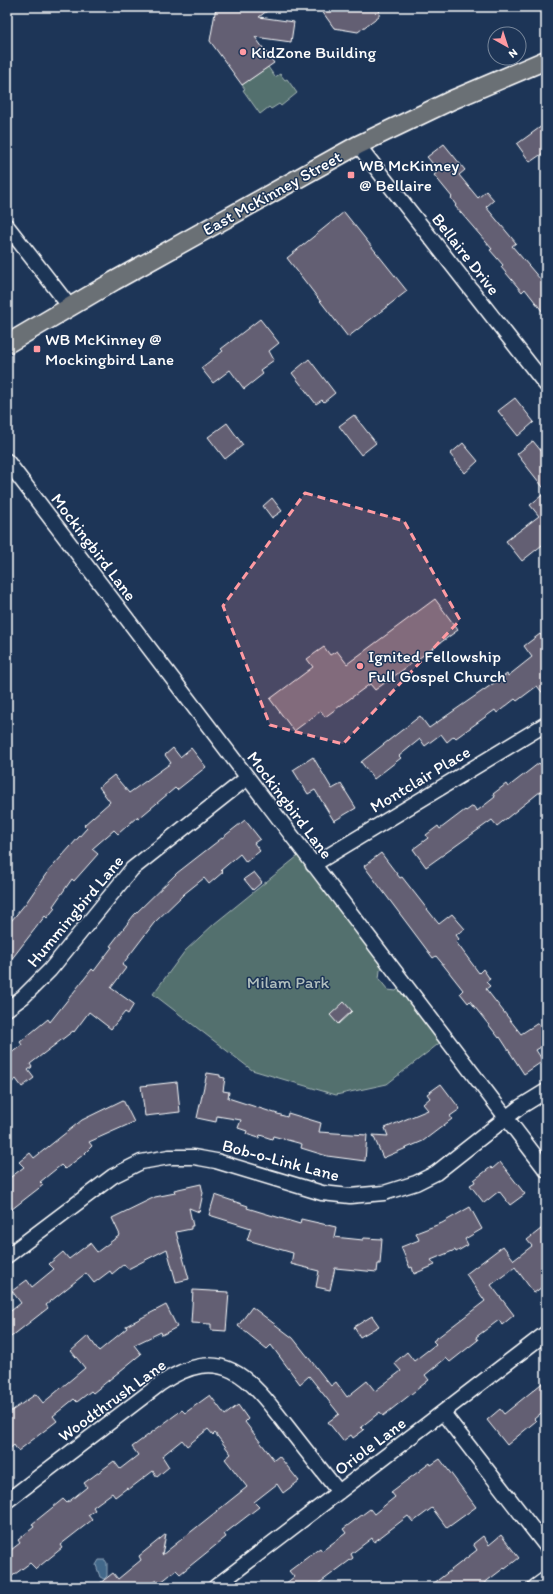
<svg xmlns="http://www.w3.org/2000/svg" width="553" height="1594" font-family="Itim,sans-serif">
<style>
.green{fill:#52706e;stroke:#a8b8b6}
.water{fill:#42688a;stroke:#8ea4b9}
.building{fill:#645f73;stroke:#fff}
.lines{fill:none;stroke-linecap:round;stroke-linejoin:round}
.minor-casing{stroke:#fff;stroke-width:17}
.major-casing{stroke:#fff;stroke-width:21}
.minor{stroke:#1d3557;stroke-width:14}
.major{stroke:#6b6f75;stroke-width:18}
.marked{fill:#ff9aa2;fill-opacity:0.2;stroke:#ff9aa2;stroke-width:3;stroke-dasharray:8 5;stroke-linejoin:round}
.poi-dot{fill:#ff9aa2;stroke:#1d3557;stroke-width:1.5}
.labels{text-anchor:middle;stroke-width:3;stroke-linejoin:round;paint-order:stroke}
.poi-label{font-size:17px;fill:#fff;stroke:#1d3557;text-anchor:start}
.street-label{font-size:17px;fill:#fff;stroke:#1d3557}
.park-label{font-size:17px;fill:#b1bfbe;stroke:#1d3557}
</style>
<rect width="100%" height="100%" fill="#1d3557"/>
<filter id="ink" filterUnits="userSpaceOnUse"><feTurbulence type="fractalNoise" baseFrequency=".025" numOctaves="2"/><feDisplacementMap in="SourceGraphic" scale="8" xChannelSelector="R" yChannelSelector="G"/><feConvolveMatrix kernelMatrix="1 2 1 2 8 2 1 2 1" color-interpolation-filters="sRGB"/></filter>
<g filter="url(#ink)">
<!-- green -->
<path class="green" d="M268 67 275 77 280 74 285 80 287 79 297 93 281 106 279 104 271 109 269 107 260 114 243 90 245 89 242 85Z
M303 852 389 963 380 970 379 979 388 990 396 991 405 983 446 1038 387 1084 336 1095 252 1070 153 994 185 951 214 924Z"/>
<!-- water -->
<path class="water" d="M99 1560H105L107 1563V1576L104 1579 100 1577 96 1565Z"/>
<!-- building -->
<path class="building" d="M216 7H272L259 17 294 22 291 42 255 37 274 63 242 85 210 41Z
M319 7H380L379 16 358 32 334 28Z
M546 123V151L530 162 517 144Z
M444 144 465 170 459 175 478 198 486 191 494 200 486 207 516 243 512 246 546 286V316L525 289 522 292 501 267 503 265 490 250 492 249 455 206 456 205 451 198 452 197 434 175 439 171 427 157Z
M344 212 407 291 348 337 287 258Z
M260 319 279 343 269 351 274 360 260 370 263 374 244 389 230 370 213 383 201 368 223 351 221 349Z
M309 359 335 393 324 402 322 400 316 404 292 373Z
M515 398 534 422 518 436 498 411Z
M354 415 376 443 361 455 339 426Z
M227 423 243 445 225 459 208 437Z
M533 441 546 457V491L517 454Z
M463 443 478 461 465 473 450 454Z
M546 492V542L522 561 506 541 539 516 530 505Z
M272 498 282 511 272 518 263 506Z
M435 599 458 630 375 690 370 684 325 717 321 711 294 731 270 699 313 667 307 659 324 647 330 655 337 651 347 664Z
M540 634 546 641V697L537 686 517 701 515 699 497 713 495 710 456 738 454 736 447 742 441 734 425 746 420 739 399 756 401 758 374 779 361 762 420 716 429 728 507 674 508 676 532 657 524 646Z
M173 748 180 757 191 748 206 767 177 790 175 788 138 819 137 817 118 834 114 830 92 849 98 854 74 881 72 879 53 906 55 908 47 918 45 916 7 965V926L26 903 46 874 87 828 84 825 110 802 99 787 114 775 129 793 171 763 165 755Z
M313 757 332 789 341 784 356 808 334 821 315 790 308 794 293 770Z
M539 763 546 771V787L497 826 492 820 426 867 413 849 428 838 426 835 438 826 440 829 465 810 466 811 473 806 477 811 495 797 493 794 506 784 508 787Z
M245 820 260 839 254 843 260 851 246 862 240 854 221 870 223 872 209 884 204 878 184 894 154 923 122 965 126 968 111 988 134 1004 128 1014 125 1012 111 1029 89 1012 74 1032 73 1031 30 1064 32 1067 28 1070 34 1078 22 1087 16 1079 7 1086V1056L22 1045 20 1042 48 1019 50 1022 92 969 94 971 112 947 110 946 134 915 177 873Z
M381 853 400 878 402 877 438 923 439 924 452 914 465 929 456 935 459 939 456 942 479 973 483 969 490 979 486 982 490 986 486 989 521 1034 538 1023 540 1025 546 1020V1044L536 1050 543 1061 524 1074 500 1037 499 1038 470 1001 468 1003 460 993 463 990 441 962 436 956 433 958 364 866Z
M254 872 262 882 253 890 244 879Z
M344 1002 352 1011 338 1024 330 1015Z
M207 1073 220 1075V1077L225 1078 223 1091 229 1092 228 1098 287 1117 288 1113 321 1123 319 1132 367 1135 365 1161 327 1156 301 1148 302 1144 273 1136 272 1139 260 1135 259 1138 246 1134 247 1131 238 1128 241 1120 217 1116 216 1122 197 1118Z
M177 1082 180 1112 145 1116 141 1086Z
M441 1084 460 1109 450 1116 452 1119 423 1141 383 1158 373 1135 388 1136 385 1128 428 1110 423 1104 430 1098 427 1094Z
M123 1100 134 1122 89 1142 92 1146 83 1155 65 1169 61 1165 40 1182 43 1185 7 1213V1180L24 1167 19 1162 30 1153 34 1158 82 1120Z
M500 1162 525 1194 510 1205 499 1191 484 1203 470 1185 475 1182 474 1180 491 1167 492 1169Z
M201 1184 203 1193 199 1212 189 1208 193 1226H191V1229L176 1232 189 1279 176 1282 167 1249 128 1269 124 1264 112 1274 110 1271 94 1283 86 1273 46 1305 48 1308 7 1340V1314L21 1303 12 1291 27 1280 32 1287 54 1269 49 1264 63 1252 69 1259 90 1243 97 1252 120 1235 112 1218 155 1197 175 1193 174 1190Z
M215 1195 248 1206 247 1208 300 1224 301 1219 336 1227 334 1237 363 1240 364 1238 382 1239 380 1264H378L377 1272 335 1268 330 1290 316 1287 319 1271 291 1264 293 1253 247 1240 251 1228 209 1215Z
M470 1207 482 1229 465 1239 468 1245 456 1252 455 1250 431 1260 435 1265 414 1274 412 1267 410 1268 401 1247 419 1240 416 1233 442 1223Z
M546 1225V1284L534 1293 515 1267 491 1285 514 1315 502 1325 499 1320 476 1337 478 1340 450 1362 446 1358 425 1375 429 1380 383 1416 380 1412 361 1427 364 1430 353 1438 351 1435 343 1441 328 1422 339 1414 309 1376 300 1384 271 1345 267 1349 238 1326 252 1307 293 1338 331 1386 336 1382 347 1397 367 1381 375 1391 401 1371 394 1363 407 1352 414 1361 436 1344 433 1341 485 1301 466 1274 503 1246 514 1260 532 1246 527 1240Z
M193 1290 229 1292 226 1331 211 1330V1324L191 1323Z
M166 1305 177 1327 162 1335 161 1332 134 1345 141 1354 93 1393 91 1391 77 1402 74 1399 53 1416 57 1421 18 1451 14 1445 7 1451V1414L36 1394 43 1403 85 1368 71 1351 88 1336 99 1351 127 1328 126 1326Z
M372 1316 379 1326 360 1337 354 1327Z
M546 1380V1409L534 1419 536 1421 507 1445 487 1420 500 1409 504 1414Z
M210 1395 225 1415 238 1405 248 1419 245 1422 274 1460 279 1456 299 1481 283 1493 277 1484 254 1502 259 1507 224 1534 226 1537 180 1574 176 1570 160 1583 157 1580 148 1587H95L113 1573 118 1579 141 1560 139 1556 166 1534 162 1555 247 1487 225 1459 231 1454 215 1433 213 1435 208 1429 187 1446 182 1440 162 1456 169 1467 157 1477 153 1471 128 1490 127 1488 115 1497 112 1493 93 1507 95 1510 88 1515 92 1520 60 1545 62 1548 36 1569 30 1563 7 1580V1553L20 1543 18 1540 34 1527 32 1524 63 1499 67 1503 87 1487 84 1483 114 1461 120 1469 138 1455 132 1447 182 1410 185 1413Z
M440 1459 476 1507 447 1528 432 1508 413 1522 408 1516 374 1542 372 1538 351 1554 353 1558 314 1587H281L294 1577 289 1571 320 1548 322 1551 346 1533 343 1529 370 1509 374 1514 395 1497 391 1492 430 1463 431 1465Z
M501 1535 519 1558 505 1569 504 1568 479 1587H429L477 1550 473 1544 483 1536 489 1545Z"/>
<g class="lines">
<!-- minor casing -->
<g class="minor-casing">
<path id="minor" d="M358 145 546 385
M7 226 70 307
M7 461 546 1170
M313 865 546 724
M7 1009 23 997 50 970 132 869 247 778
M7 1256 113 1176 141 1162 169 1157H194L216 1161 322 1193 350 1196 384 1193 416 1183 436 1173 520 1107 546 1091
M443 1413 546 1546
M7 1501 160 1384C222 1342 249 1377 286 1425 304 1448 321 1470 339 1492
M215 1587 546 1333
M535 1587 546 1579"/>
</g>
<!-- major casing -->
<g class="major-casing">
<path id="major" d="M7 344 114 281 358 145 452 100 546 60"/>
</g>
<!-- minor -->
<use href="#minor" class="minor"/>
<!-- major -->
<use href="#major" class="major"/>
</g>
</g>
<!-- marked area -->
<path class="marked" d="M305 493 404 521 460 620 343 744 270 725 223 606Z"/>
<!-- markers -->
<g class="poi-dot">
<circle cx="243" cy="52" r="4"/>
<rect x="347" y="171" width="8" height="8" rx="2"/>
<rect x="33" y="345" width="8" height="8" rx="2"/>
<circle cx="360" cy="666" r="4"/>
</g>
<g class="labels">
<!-- poi labels -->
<g class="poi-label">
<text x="251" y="58">KidZone Building</text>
<text x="359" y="171">WB McKinney<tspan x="359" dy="20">@ Bellaire</tspan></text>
<text x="45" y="345">WB McKinney @<tspan x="45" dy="20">Mockingbird Lane</tspan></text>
<text x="368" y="662">Ignited Fellowship<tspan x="368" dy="20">Full Gospel Church</tspan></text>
</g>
<!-- street labels -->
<g class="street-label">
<text transform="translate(272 193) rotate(-29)" y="6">East McKinney Street</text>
<text transform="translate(466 254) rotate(52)" y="6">Bellaire Drive</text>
<text transform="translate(94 547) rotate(53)" y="6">Mockingbird Lane</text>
<text transform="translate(420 779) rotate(-31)" y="6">Montclair Place</text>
<text transform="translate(290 805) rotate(53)" y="6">Mockingbird Lane</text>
<text transform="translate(75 911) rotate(-50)" y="6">Hummingbird Lane</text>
<text transform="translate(281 1160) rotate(15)" y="6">Bob-o-Link Lane</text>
<text transform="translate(112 1400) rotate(-36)" y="6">Woodthrush Lane</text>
<text transform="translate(370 1446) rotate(-37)" y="6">Oriole Lane</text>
</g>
<!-- park labels -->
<g class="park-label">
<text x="288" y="988">Milam Park</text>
</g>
</g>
<!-- margin -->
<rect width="553" height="1594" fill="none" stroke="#1d3557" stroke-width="24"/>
<rect x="12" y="12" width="529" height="1570" fill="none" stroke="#fff" stroke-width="1.5" filter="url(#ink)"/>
<!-- north arrow -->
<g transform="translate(507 46) rotate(141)"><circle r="19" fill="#1d3557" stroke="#77869a"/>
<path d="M0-3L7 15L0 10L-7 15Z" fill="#ff9aa2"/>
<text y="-6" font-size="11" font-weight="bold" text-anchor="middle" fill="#ffffff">N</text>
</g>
</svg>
